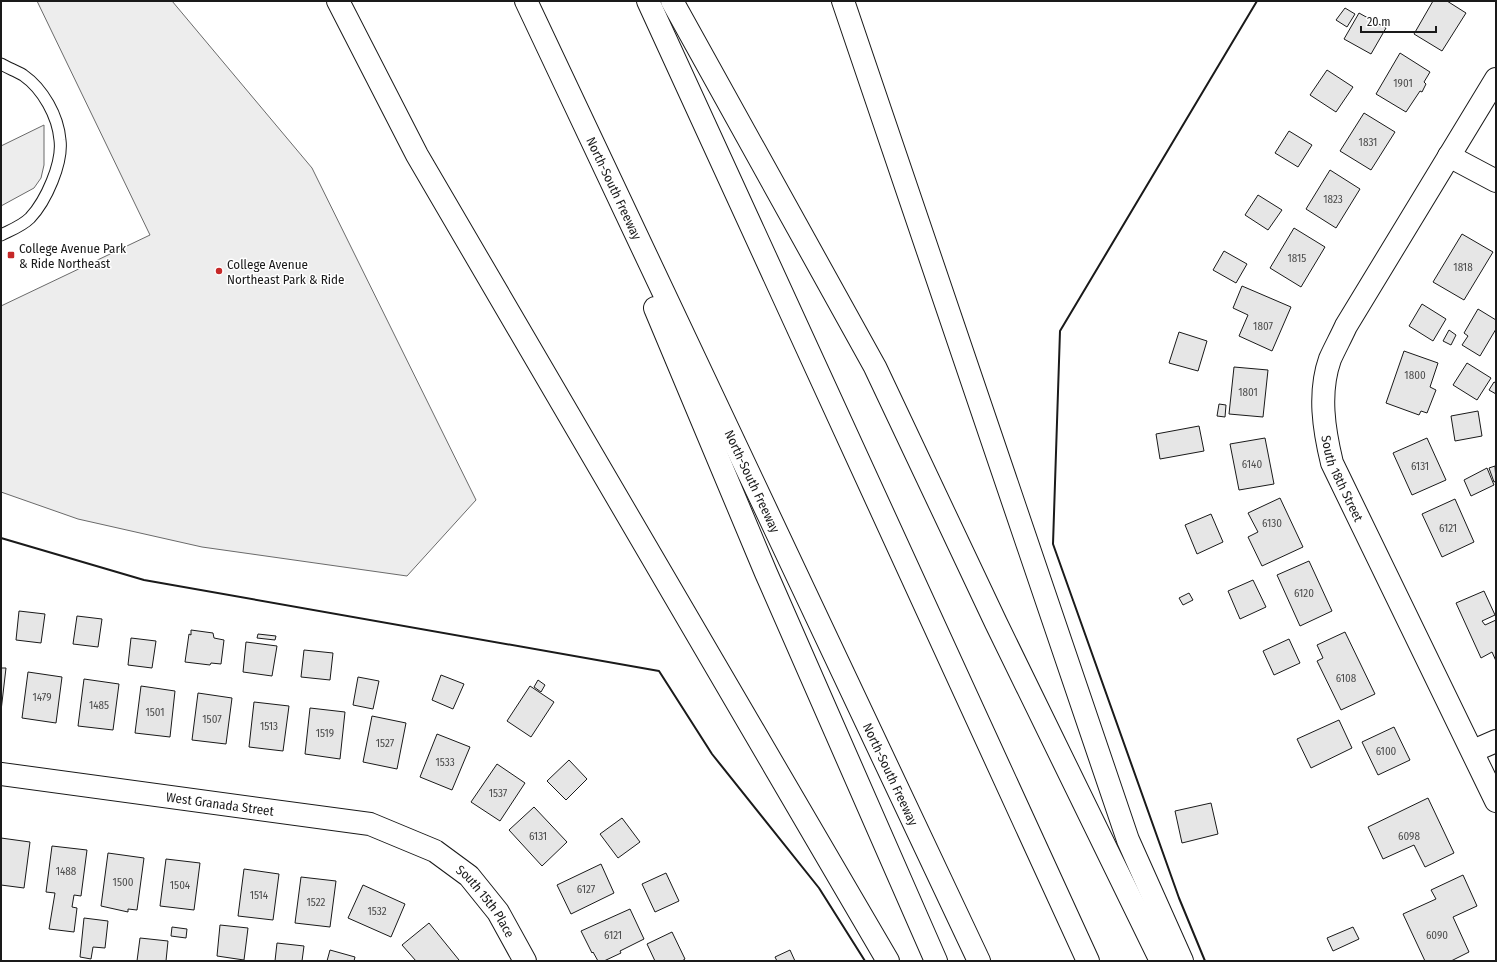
<svg xmlns="http://www.w3.org/2000/svg" width="1497" height="962" font-family="'Fira Sans Condensed',sans-serif">
<style>
.built{fill:#ededed;stroke:#6a6a6a}
.building{fill:#e6e6e6;stroke:#1a1a1a}
.lines{fill:none;stroke-linecap:round;stroke-linejoin:round}
.service-casing{stroke:#1a1a1a;stroke-width:13}
.minor-casing{stroke:#1a1a1a;stroke-width:24}
.motorway-casing{stroke:#1a1a1a;stroke-width:24}
.service{stroke:#fff;stroke-width:11}
.minor{stroke:#fff;stroke-width:22}
.motorway{stroke:#fff;stroke-width:22}
.wall{stroke:#1a1a1a;stroke-width:2}
.poi-dot{fill:#c62828;stroke:#fff;stroke-width:1.5}
.labels{text-anchor:middle;stroke-width:3;stroke-linejoin:round;paint-order:stroke}
.number-label{font-size:11px;fill:#4d4d4d}
.street-label{font-size:13px;fill:#1a1a1a;stroke:#fff}
.poi-label{font-size:13px;fill:#1a1a1a;stroke:#fff;text-anchor:start}
</style>
<rect width="100%" height="100%" fill="#fff"/>
<!-- built -->
<path class="built" d="M37 1H172L312 168 476 500 407 576 202 547 78 519 1 492V306L150 235Z
M44 125V165L41 178 34 188 1 206V146Z"/>
<!-- building -->
<path class="building" d="M1433 1H1447L1466 13 1442 51 1414 34Z
M1345 8 1355 14 1347 27 1336 20Z
M1359 13 1386 28 1371 54 1344 39Z
M1400 53 1430 72 1424 82 1426 84 1422 92 1420 91 1406 112 1376 94Z
M1327 70 1353 87 1336 112 1310 95Z
M1364 113 1395 132 1371 170 1340 151Z
M1289 131 1312 145 1298 167 1275 153Z
M1330 170 1360 189 1336 228 1306 209Z
M1258 195 1282 210 1268 230 1245 215Z
M1294 228 1325 247 1301 287 1270 268Z
M1462 234 1493 252 1464 300 1433 282Z
M1224 251 1247 264 1236 283 1213 270Z
M1242 286 1291 307 1272 351 1239 336 1248 315 1233 308Z
M1422 304 1446 319 1433 341 1409 326Z
M1478 309 1496 320V329L1480 356 1462 345 1468 336 1464 333Z
M1449 330 1456 335 1451 345 1443 341Z
M1179 332 1207 341 1198 371 1169 363Z
M1404 351 1438 363 1430 387 1436 390 1427 413 1421 411 1419 415 1386 403Z
M1467 363 1491 378 1477 400 1453 385Z
M1234 367 1268 370 1263 417 1229 414Z
M1494 382 1496 383V394L1489 390Z
M1219 404 1226 405 1225 417 1217 416Z
M1478 411 1482 436 1455 441 1451 416Z
M1199 426 1204 451 1160 459 1156 434Z
M1265 438 1274 484 1239 490 1230 444Z
M1427 438 1446 480 1412 495 1393 453Z
M1495 466 1496 481 1494 482 1489 468Z
M1487 468 1494 485 1471 496 1464 480Z
M1280 498 1303 547 1262 566 1248 537 1258 532 1248 513Z
M1455 499 1474 542 1442 557 1422 514Z
M1211 514 1223 542 1197 554 1185 525Z
M1309 561 1332 611 1300 626 1277 575Z
M1253 580 1266 607 1240 619 1228 591Z
M1484 591 1495 615 1482 621 1485 625 1496 620V661L1492 652 1481 658 1456 603Z
M1189 593 1193 600 1183 605 1179 598Z
M19 611 45 614 41 643 16 640Z
M77 616 102 619 98 647 73 644Z
M191 630 213 633 214 638 224 640 221 664 211 663 210 665 185 662 189 634 191 635Z
M1345 632 1375 694 1341 710 1317 661 1323 658 1317 645Z
M258 634 276 636 275 640 257 638Z
M131 638 156 641 152 668 128 665Z
M1289 639 1300 663 1274 675 1263 651Z
M246 642 277 646 272 676 243 672Z
M304 650 333 653 330 680 301 677Z
M1 668H6L1 711Z
M28 672 62 677 56 723 22 718Z
M441 675 464 684 453 709 432 700Z
M358 677 379 681 373 709 353 705Z
M84 679 119 684 113 730 78 726Z
M538 680 545 685 541 692 534 687Z
M141 686 175 691 170 737 135 733Z
M530 686 554 702 531 737 507 721Z
M198 693 232 698 226 744 192 740Z
M254 702 289 706 283 751 249 747Z
M310 708 345 712 340 759 305 754Z
M372 716 406 723 397 769 363 762Z
M1339 720 1352 748 1311 768 1297 739Z
M1394 727 1410 760 1378 775 1362 742Z
M437 734 470 747 452 790 420 777Z
M569 760 587 779 566 800 547 781Z
M497 764 525 783 500 821 471 802Z
M1428 798 1454 853 1425 867 1414 845 1383 859 1368 827Z
M1211 803 1218 834 1182 843 1175 811Z
M534 807 567 842 542 866 509 830Z
M622 818 640 842 618 858 600 834Z
M1 838 30 842 24 888 1 885Z
M52 846 87 850 81 896 74 895 72 907 77 908 74 932 49 929 55 893 46 892Z
M108 853 144 858 137 910 128 909V912L101 906Z
M166 859 200 863 194 910 160 906Z
M601 864 614 893 571 914 557 885Z
M244 869 279 874 273 920 238 916Z
M666 873 679 901 655 912 642 884Z
M1463 875 1477 906 1453 917 1469 952 1451 961H1425L1403 914 1436 899 1431 890Z
M301 877 336 881 330 927 295 923Z
M363 885 405 904 391 937 348 918Z
M630 909 644 939 620 951 621 953 604 961H598L593 952 592 953 581 931Z
M84 918 108 921 105 948 93 947 91 959 80 957Z
M429 923 459 960 458 961H416L402 945Z
M220 925 248 928 244 960 217 956Z
M172 927 187 929 186 938 171 936Z
M1353 927 1359 939 1333 951 1327 938Z
M672 932 685 959 682 961H655L647 944Z
M140 938 168 941 166 961H137Z
M277 943 304 946 302 961H275Z
M330 950 355 957 354 961H327Z
M790 950 795 961H777L775 957Z"/>
<g class="lines">
<!-- service casing -->
<g class="service-casing">
<path id="service" d="M1 64C8 68 16 71 23 75 43 89 58 116 60 140 63 163 46 201 30 218 22 226 11 230 1 235"/>
</g>
<!-- minor casing -->
<g class="minor-casing">
<g id="minor">
<path id="s1" d="M1496 79 1346 326C1341 337 1335 348 1330 359 1318 393 1324 430 1332 463L1496 801"/>
<path d="M1449 156 1496 181"/>
<path d="M1473 751 1496 741"/>
<path id="s2" d="M1 774 370 824 435 851 469 876 498 912 525 961"/>
</g>
</g>
<!-- motorway casing -->
<g class="motorway-casing">
<g id="motorway">
<path d="M338 1 417 155 888 961"/>
<path id="s3" d="M526 1 979 961"/>
<path d="M648 1 1088 961"/>
<path d="M672 1 875 367 996 623 1161 961"/>
<path d="M843 1 1128 840 1182 961"/>
<path d="M655 308 766 573 936 961"/>
</g>
</g>
<!-- service -->
<use href="#service" class="service"/>
<!-- minor -->
<use href="#minor" class="minor"/>
<!-- motorway -->
<use href="#motorway" class="motorway"/>
<!-- wall -->
<path class="wall" d="M1 538 144 580 659 671 712 754 819 888 865 961
M1205 961 1179 898 1053 544 1060 331 1257 1"/>
</g>
<!-- markers -->
<g class="poi-dot">
<rect x="7" y="251" width="8" height="8" rx="2"/>
<circle cx="219" cy="271" r="4"/>
</g>
<g class="labels">
<!-- number labels -->
<g class="number-label">
<text x="1403" y="87">1901</text>
<text x="1368" y="146">1831</text>
<text x="1333" y="203">1823</text>
<text x="1297" y="262">1815</text>
<text x="1463" y="271">1818</text>
<text x="1263" y="330">1807</text>
<text x="1415" y="379">1800</text>
<text x="1248" y="396">1801</text>
<text x="1252" y="468">6140</text>
<text x="1420" y="470">6131</text>
<text x="1272" y="527">6130</text>
<text x="1448" y="532">6121</text>
<text x="1304" y="597">6120</text>
<text x="1346" y="682">6108</text>
<text x="42" y="701">1479</text>
<text x="99" y="709">1485</text>
<text x="155" y="716">1501</text>
<text x="212" y="723">1507</text>
<text x="269" y="730">1513</text>
<text x="325" y="737">1519</text>
<text x="385" y="747">1527</text>
<text x="1386" y="755">6100</text>
<text x="445" y="766">1533</text>
<text x="498" y="797">1537</text>
<text x="538" y="840">6131</text>
<text x="1409" y="840">6098</text>
<text x="66" y="875">1488</text>
<text x="123" y="886">1500</text>
<text x="180" y="889">1504</text>
<text x="586" y="893">6127</text>
<text x="259" y="899">1514</text>
<text x="316" y="906">1522</text>
<text x="377" y="915">1532</text>
<text x="613" y="939">6121</text>
<text x="1437" y="939">6090</text>
</g>
<!-- street labels -->
<g class="street-label">
<text dy="5" stroke="none"><textPath href="#s3" startOffset="207">North-South Freeway</textPath></text>
<text dy="5" stroke="none"><textPath href="#s1" startOffset="449">South 18th Street</textPath></text>
<text dy="5" stroke="none"><textPath href="#s3" startOffset="531">North-South Freeway</textPath></text>
<text dy="5" stroke="none"><textPath href="#s3" startOffset="855">North-South Freeway</textPath></text>
<text dy="5" stroke="none"><textPath href="#s2" startOffset="221">West Granada Street</textPath></text>
<text dy="5" stroke="none"><textPath href="#s2" startOffset="515">South 15th Place</textPath></text>
</g>
<!-- poi labels -->
<g class="poi-label">
<text x="19" y="253">College Avenue Park<tspan x="19" dy="15">&amp; Ride Northeast</tspan></text>
<text x="227" y="269">College Avenue<tspan x="227" dy="15">Northeast Park &amp; Ride</tspan></text>
</g>
</g>
<!-- border -->
<rect width="1497" height="962" fill="none" stroke="#1a1a1a" stroke-width="4"/>
<!-- scale -->
<path d="M1361 26v6h75v-6" fill="none" stroke="#1a1a1a" stroke-width="2"/>
<text x="1367" y="26" font-size="12" fill="#1a1a1a" stroke="#ffffff" stroke-width="3" paint-order="stroke">20 m</text>
</svg>
